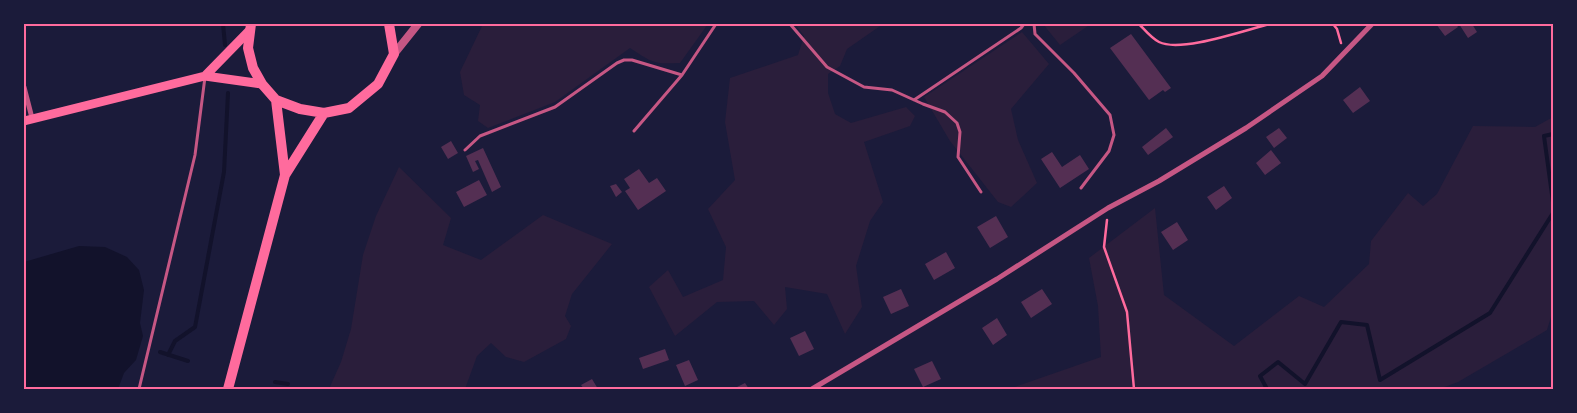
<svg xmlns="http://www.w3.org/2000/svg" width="1577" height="413" font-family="Georgia,serif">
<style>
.green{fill:#2a1e3b}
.water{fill:#12122b}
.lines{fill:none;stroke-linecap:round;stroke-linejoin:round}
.stream{stroke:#12122b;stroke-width:4}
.building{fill:#542f53}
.path{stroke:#ff6b9d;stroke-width:2.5}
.service{stroke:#c65784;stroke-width:3}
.minor{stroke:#c65784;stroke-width:5}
.tertiary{stroke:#c65784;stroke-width:8}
.secondary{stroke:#ff6b9d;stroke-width:9}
.primary{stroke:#ff6b9d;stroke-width:10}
.neatline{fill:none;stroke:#ff6b9d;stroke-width:2}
</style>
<rect width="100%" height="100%" fill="#1b1b3a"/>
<!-- green -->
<path class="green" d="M483 24H708L680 63C653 64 653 63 630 48L555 102 488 128 478 121 480 105 464 95 460 72Z
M795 24H883L847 49 840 66 828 74V93L835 114 851 123 906 107 915 116 910 126 864 142 883 202 870 221 856 266 862 307 845 334 827 294 785 287 787 309 774 325 754 301 717 302 675 336 649 287 668 270 683 297 723 280 726 247 708 209 735 180 725 122 730 78 798 55 804 36Z
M1043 24H1084L1088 26 1060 45Z
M1022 32 1049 64 1011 109 1018 140 1037 183 1011 207 998 202 950 141 924 97Z
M1553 117V310L1547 330 1458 382 1439 389H1009L1101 357 1098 306 1089 258 1155 208 1164 295 1234 346 1299 296 1324 307 1369 264 1371 241 1408 193 1423 206 1437 194 1473 126 1535 127Z
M399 167 451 218 443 245 481 260 543 215 612 244 572 294 565 316 571 326 566 339 524 362 506 357 491 343 477 356 465 389H329L341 362 351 329 363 255 376 216Z"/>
<!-- water -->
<path class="water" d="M79 246 105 247 127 257 139 270 144 290 140 323 143 336 136 360 124 373 118 389H24V262Z"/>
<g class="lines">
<!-- stream -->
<path class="stream" d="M223 24 225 45
M1553 134 1544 136 1553 202
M160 352 188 361
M168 355 175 341 195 327 224 172 228 93
M275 382 288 384
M1267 389 1260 376 1278 362 1305 384 1341 322 1367 325 1380 380 1490 313 1553 213"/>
</g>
<!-- building -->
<path class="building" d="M1436 24H1456L1458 27 1445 36Z
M1459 24H1472L1477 32 1468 38Z
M1131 34 1171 88 1165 92 1163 90 1149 100 1110 48Z
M1360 87 1370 101 1353 113 1343 100Z
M1166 128 1173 137 1148 155 1142 147Z
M1279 128 1287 138 1274 148 1266 137Z
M451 141 458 153 448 159 441 147Z
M483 148 501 187 492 192 478 160 475 161 479 169 473 172 466 156Z
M1271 150 1281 163 1265 175 1256 163Z
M1052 152 1062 167 1080 155 1089 169 1060 188 1041 159Z
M639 169 649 183 657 178 666 191 638 210 625 191 630 188 624 179Z
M479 180 487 195 464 207 456 192Z
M616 184 622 192 616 197 610 186Z
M1224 186 1232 198 1216 210 1207 197Z
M996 216 1008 237 990 248 977 227Z
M1177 222 1188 240 1173 250 1161 232Z
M946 252 955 268 934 280 925 264Z
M901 289 909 306 891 314 883 297Z
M1042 289 1052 304 1031 318 1021 302Z
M997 318 1007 335 993 345 982 328Z
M805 331 814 349 799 356 790 338Z
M665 349 669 360 643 369 639 358Z
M689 360 698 380 685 386 676 365Z
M932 361 941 379 923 387 914 369Z
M592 379 598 389H584L581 385Z
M745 383 749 389H733Z"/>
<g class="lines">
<!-- path -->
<path class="path" d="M1139 24C1145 30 1151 38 1159 42 1181 53 1245 30 1270 24
M1333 24 1337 29 1341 43
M1107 220 1104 247 1127 312 1134 389"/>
<!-- service -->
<path class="service" d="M790 24 827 67 864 87 892 90 923 104 945 112 957 123 960 132 958 157 981 192
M1034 24 1035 34 1074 73 1110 115 1114 135 1109 151 1081 188
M914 100 1021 28 1024 24
M634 131 682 75
M465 150 480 136 555 107 617 63 624 60H632L682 75 716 24
M139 389 195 155 205 77"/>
<!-- minor -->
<path class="minor" d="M24 87 32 118
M812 389 997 279 1108 208 1159 181 1246 128 1322 76 1372 24"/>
<!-- tertiary -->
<path class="tertiary" d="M394 54 418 24"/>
<!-- secondary -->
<path class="secondary" d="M205 76 249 31
M24 121 205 76 262 84"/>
<!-- primary -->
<path class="primary" d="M251 24 248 48 253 68 262 84 276 100 300 109 324 113 349 108 378 84 394 54 389 24
M276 100 285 175
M228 389 285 175 324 113"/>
</g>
<!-- border -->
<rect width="1577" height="413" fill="none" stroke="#1b1b3a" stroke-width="50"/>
<rect x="25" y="25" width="1527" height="363" class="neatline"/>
</svg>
